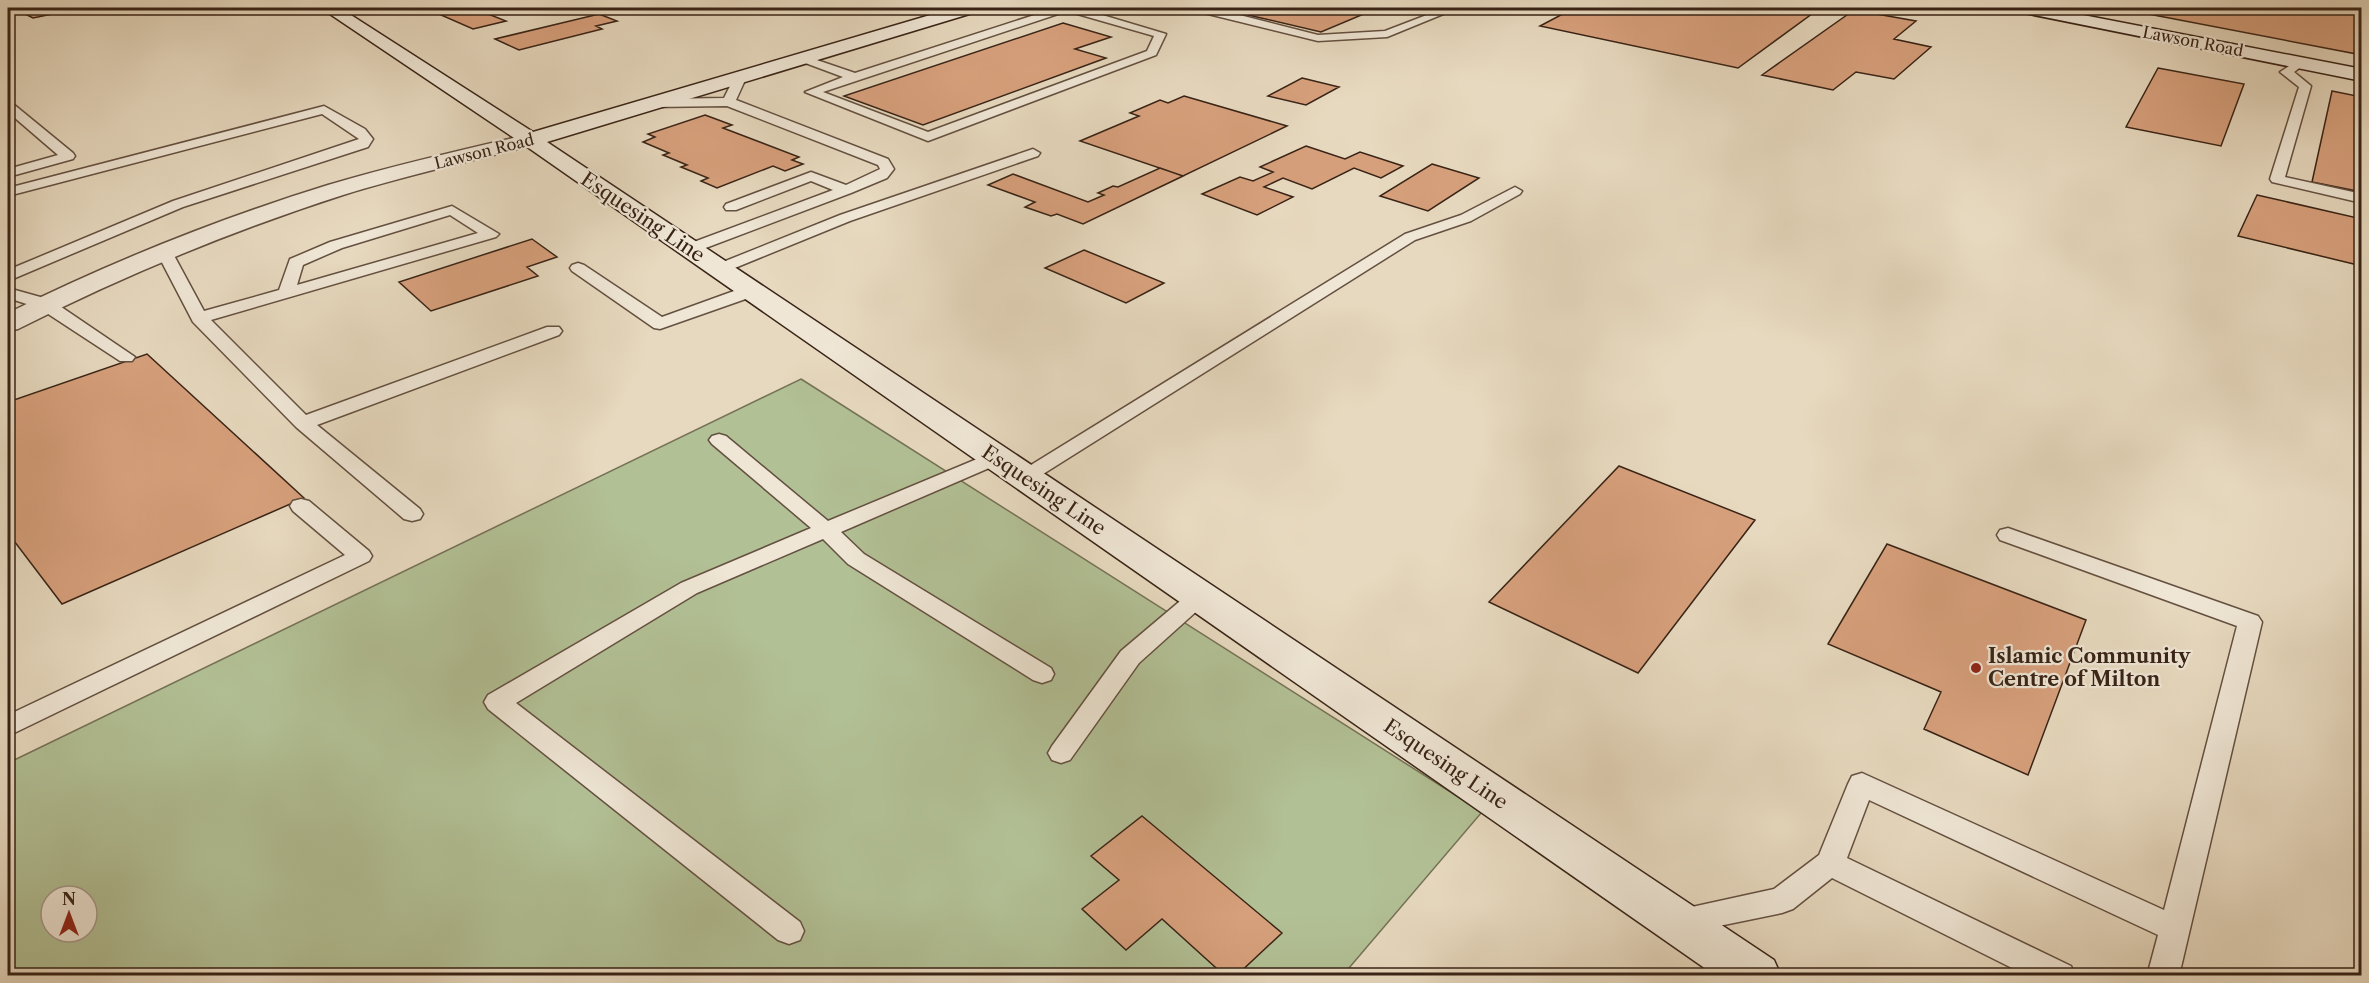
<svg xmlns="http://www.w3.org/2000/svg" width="2369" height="983" font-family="'Libre Caslon Text',serif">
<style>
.green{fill:#b2c095;stroke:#757256;stroke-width:1.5;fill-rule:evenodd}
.building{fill:#d7a07c;stroke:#382316;stroke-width:1.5}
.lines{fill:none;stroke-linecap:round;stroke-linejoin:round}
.lane-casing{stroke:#645040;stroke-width:3}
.street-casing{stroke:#645040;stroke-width:3}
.secondary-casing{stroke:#382316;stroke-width:3}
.lane{fill:#efe6d5;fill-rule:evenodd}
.street{fill:#efe6d5;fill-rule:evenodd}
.secondary{fill:#efe6d5;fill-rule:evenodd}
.poi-dot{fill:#8f2418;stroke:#efe6d5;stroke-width:2}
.labels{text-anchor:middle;stroke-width:4.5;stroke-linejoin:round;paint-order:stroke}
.far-street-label{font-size:16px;fill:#382316;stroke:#efe6d5}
.street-label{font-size:20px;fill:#382316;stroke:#efe6d5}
.poi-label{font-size:20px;font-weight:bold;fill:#382316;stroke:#efe6d5;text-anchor:start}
</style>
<rect width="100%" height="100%" fill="#e7d9bf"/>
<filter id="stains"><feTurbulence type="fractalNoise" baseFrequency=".00333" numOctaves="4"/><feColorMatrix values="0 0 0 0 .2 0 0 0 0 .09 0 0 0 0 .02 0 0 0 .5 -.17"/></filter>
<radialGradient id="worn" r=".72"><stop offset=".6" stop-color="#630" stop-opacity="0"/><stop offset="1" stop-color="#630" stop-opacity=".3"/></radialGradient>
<!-- green -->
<path class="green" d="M801 379 1482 812 1343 975 8 976V763ZM51 896H87V932H51Z"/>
<!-- building -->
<path class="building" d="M13 8H82L33 18Z
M473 8 506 21 473 29 441 15Z
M1240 8H1378L1321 32 1231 11Z
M1574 8H1820L1738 68 1540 26Z
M2117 8H2362V55Z
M1854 10 1916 21 1894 39 1931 47 1894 79 1856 72 1833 90 1762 75Z
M599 14 617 21 596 26 602 29 519 50 495 39Z
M1063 23 1111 37 1075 49 1106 58 923 125 844 96Z
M2158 68 2244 84 2221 146 2126 127Z
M1302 78 1339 87 1306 105 1268 96Z
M2332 91 2362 97V192L2312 182Z
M1184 96 1287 126 1183 176 1080 141 1139 116 1130 113 1160 100 1168 103Z
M705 115 732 125 723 128 799 157 792 160 803 164 785 171 773 166 717 188 701 181 708 178 681 167 687 165 663 155 669 153 643 142 655 137 648 134Z
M1306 146 1345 159 1360 152 1403 166 1381 178 1354 168 1312 189 1283 178 1264 187 1293 197 1257 215 1202 194 1240 177 1253 181 1273 172 1260 167Z
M1432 164 1479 178 1428 211 1380 196Z
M1160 168 1183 176 1083 224 1057 214 1051 216 1025 207 1035 202 988 185 1013 174 1088 202 1104 195 1098 193 1113 186 1118 187Z
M2257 195 2362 219V266L2238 236Z
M532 239 557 257 527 267 538 276 431 311 399 282Z
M1084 250 1164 283 1126 303 1045 268Z
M147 354 304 498 62 604 8 533V402Z
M1619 466 1755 520 1638 673 1489 602Z
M1887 544 2086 620 2028 775 1924 729 1941 692 1828 644Z
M1142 816 1282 933 1236 976H1225L1162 919 1126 950 1082 909 1119 880 1091 856Z"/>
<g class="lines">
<!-- lane casing -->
<g class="lane-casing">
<path id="lane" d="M347 8H364L337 16 332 13Z
M943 8H959L965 11 960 14Z
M1056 8H1079L1166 34 1156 55 928 141 805 92 843 77 800 61V57H808L855 73ZM1067 11 1154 36 1147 51 928 132 823 92Z
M1202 8H1212L1318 35 1385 31 1445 8H1458L1387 37 1318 41 1204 13Z
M2300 59 2306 63 2294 72 2311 86 2285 177 2362 194V203L2272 182 2270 179 2299 87 2280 72Z
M740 74 746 78 736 100 888 159 894 169 887 178 851 193 695 252H683L681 249 683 246 833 190 811 181 736 210H726L724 207 726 204 811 172 846 185 880 169 878 165 727 106 654 107 648 103 654 99 724 98 734 78Z
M8 102 12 103 73 153 75 156 73 159 8 177V169L58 155 8 112Z
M324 106 365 129 373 139 368 147 183 207 8 281V270L173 201 359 139 322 114 8 196V188Z
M1033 149 1040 153 1038 156 850 221 725 272 719 274 711 269 713 266 840 215Z
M1515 187 1522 191 1520 194 1471 221 1415 240 1032 481 1025 483 1018 481 1015 477 1018 473 1405 234 1461 215Z
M452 206 499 234 496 237 211 320 306 415 547 327H559L562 331 559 335 317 425 420 509 423 514 420 519 412 521 404 519 296 427 193 322 156 251 164 246 170 248 204 311 279 290 290 259 330 242ZM450 215 478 233 297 285 303 265 342 248Z
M578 263 584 265 662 317 745 287H757L759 291 757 295 660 329 654 328 572 271 570 268 572 265Z
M8 288 51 300 135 357 132 361H120L39 308 8 298Z
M719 434 726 436 828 521 989 454H1003L1006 458 1003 462 841 532 864 554 1051 668 1054 674 1051 680 1042 683 1033 680 848 564 823 539 697 593 516 703 800 922 804 931 800 940 789 944 778 940 488 709 484 702 488 695 681 583 811 528 712 444 709 440 712 436Z
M301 499 309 501 369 551 372 556 369 561 8 736V715L345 555 293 511 290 506 293 501Z
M2008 528 2258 616 2262 622 2179 976H2147L2158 935 1869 800 1847 858 2071 966 2075 976H2028L1832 878 1793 909 1782 913 1680 934 1669 930 1665 921 1669 912 1774 889 1819 855 1848 784 1852 776 1862 773 2164 910 2237 626 2000 540 1997 535 2000 530Z
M1200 588 1208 591 1212 596 1208 601 1139 663 1070 760 1061 763 1052 760 1048 753 1052 746 1121 651 1192 591Z"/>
</g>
<!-- street casing -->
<g class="street-casing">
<path id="street" d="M530 134 537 136 541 140 537 144C472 161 407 175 343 195 231 231 123 276 18 329L8 331V313C111 262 218 219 328 185 394 165 462 150 530 134Z"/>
</g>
<!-- secondary casing -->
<g class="secondary-casing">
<path id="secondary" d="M321 8H340L533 132 954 8H978L976 12 547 142 1774 960 1781 976H1716L523 144Z
M2016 8H2047L2362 69V81L2024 13Z"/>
</g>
<!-- lane -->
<use href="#lane" class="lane"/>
<!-- street -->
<use href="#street" class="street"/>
<!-- secondary -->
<use href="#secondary" class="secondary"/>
</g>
<!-- markers -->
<circle class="poi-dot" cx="1976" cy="668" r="6"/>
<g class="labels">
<!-- far-street labels -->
<g class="far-street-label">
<text transform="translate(2193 41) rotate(11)" y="6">Lawson Road</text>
<text transform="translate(484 151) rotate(-14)" y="6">Lawson Road</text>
</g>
<!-- street labels -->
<g class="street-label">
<text transform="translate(643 217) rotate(34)" y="7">Esquesing Line</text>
<text transform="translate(1044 490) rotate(34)" y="7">Esquesing Line</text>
<text transform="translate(1446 764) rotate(34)" y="7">Esquesing Line</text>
</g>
<!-- poi labels -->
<g class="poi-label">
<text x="1988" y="663">Islamic Community<tspan x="1988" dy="23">Centre of Milton</tspan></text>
</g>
</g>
<!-- margin -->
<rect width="2369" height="983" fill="none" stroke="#e7d9bf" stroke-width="30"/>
<rect x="9" y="9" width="2351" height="965" fill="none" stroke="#382316" stroke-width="3"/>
<rect x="15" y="15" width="2339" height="953" fill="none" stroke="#382316" stroke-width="1.5"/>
<!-- north arrow -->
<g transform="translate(69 914)"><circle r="28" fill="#efe6d5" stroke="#a69889" stroke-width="1.5"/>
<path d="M0-4.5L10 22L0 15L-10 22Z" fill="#8f2418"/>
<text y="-9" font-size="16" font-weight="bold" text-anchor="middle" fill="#382316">N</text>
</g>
<rect width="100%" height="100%" filter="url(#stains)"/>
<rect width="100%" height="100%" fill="url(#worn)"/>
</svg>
